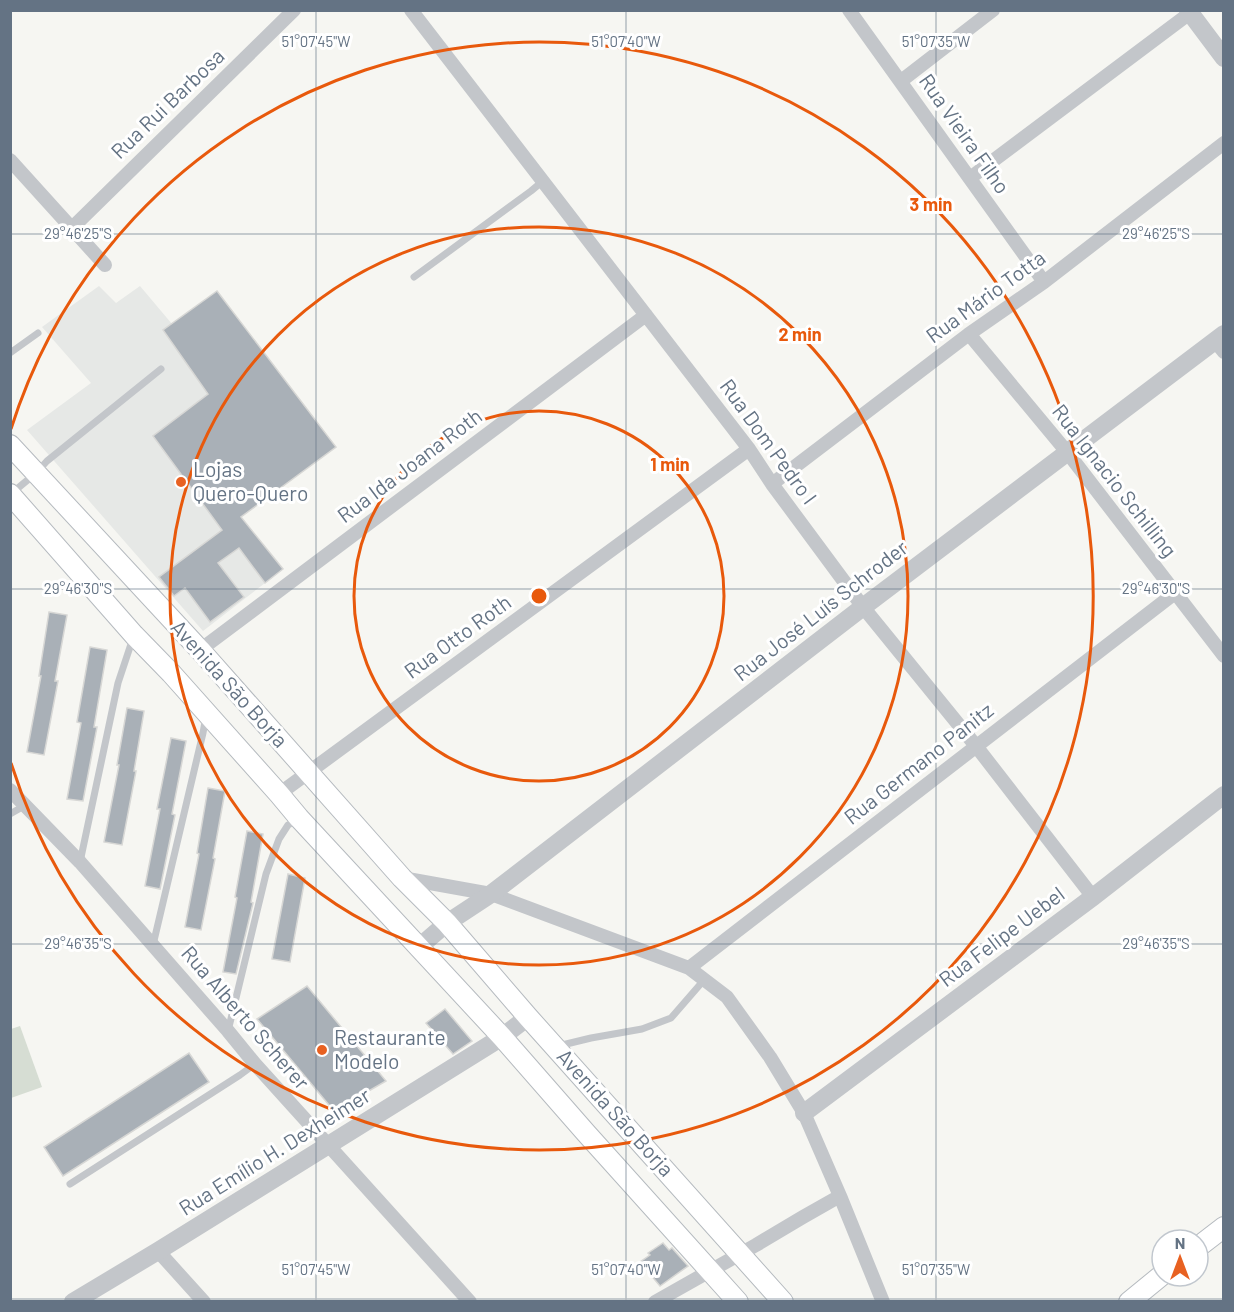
<svg xmlns="http://www.w3.org/2000/svg" width="1234" height="1312" font-family="Barlow,sans-serif">
<style>
.built{fill:#e6e8e6}
.green{fill:#d6ddd3}
.building{fill:#a9b0b7;stroke:#d7d7d5;stroke-width:1.5}
.lines{fill:none;stroke-linecap:round;stroke-linejoin:round}
.secondary-casing{stroke:#b5babf;stroke-width:22}
.service{stroke:#c3c6ca;stroke-width:7}
.minor{stroke:#c3c6ca;stroke-width:14}
.tertiary{stroke:#c3c6ca;stroke-width:18}
.secondary{stroke:#fff;stroke-width:20}
.ticks{fill:none;stroke:#647384;stroke-width:1.5;stroke-opacity:0.45}
.ring{fill:none;stroke:#e8590c;stroke-width:3}
.poi-dot{fill:#e86121;stroke:#fff;stroke-width:2}
.labels{text-anchor:middle;stroke-width:6;stroke-linejoin:round;paint-order:stroke}
.street-label{font-size:21px;fill:#647384;stroke:#fff}
.poi-label{font-size:21px;fill:#647384;stroke:#fff;text-anchor:start}
.ticks-label{font-size:15px;text-anchor:middle;fill:#647384;stroke:#fff;stroke-width:6;stroke-linejoin:round;paint-order:stroke}
.centre{fill:#e8590c;stroke:#fff;stroke-width:3}
.ring-label{font-size:18px;text-anchor:middle;font-weight:bold;fill:#e8590c;stroke:#fff;stroke-width:6;stroke-linejoin:round;paint-order:stroke}
</style>
<rect width="100%" height="100%" fill="#f6f6f2"/>
<!-- built -->
<path class="built" d="M99 286 116 303 140 286 172 324 217 291 336 447 241 517 283 569 203 631 27 430 91 383 42 327Z"/>
<!-- green -->
<path class="green" d="M20 1026 42 1087 11 1098V1029Z"/>
<!-- building -->
<path class="building" d="M217 291 336 447 241 517 283 569 265 583 239 548 218 563 244 597 210 622 185 588 174 596 159 577 222 530 153 436 208 394 163 330Z
M49 612 67 615 55 681H58L44 755 27 752 41 676H39Z
M90 647 107 650 94 727H97L83 801 67 799 81 723 77 722Z
M127 708 144 711 134 771H136L122 845 104 842 119 765H117Z
M171 738 186 741 172 814 175 815 160 889 145 886 160 809H157Z
M208 788 225 791 213 858 215 859 201 930 185 927 199 854 197 853Z
M247 831 263 834 251 902 253 903 236 974 223 972 237 898 235 897Z
M288 874 305 878 290 962 272 959Z
M307 986 386 1081 334 1111 257 1019Z
M445 1009 472 1041 453 1054 426 1023Z
M189 1053 209 1082 63 1176 44 1147Z
M663 1243 669 1250 672 1248 688 1266 660 1286 640 1262 650 1255 648 1253Z"/>
<g class="lines">
<!-- secondary casing -->
<g class="secondary-casing">
<path id="secondary" d="M10 445 200 650 402 878 447 923 528 1017 783 1302
M10 494 134 635 171 673 279 794 299 818 502 1037 586 1133 738 1302
M1198 1247 1224 1227
M1129 1302 1162 1275"/>
</g>
<!-- service -->
<path class="service" d="M414 277 531 191 543 181
M10 353 38 333
M12 493 36 473 47 461 161 369
M10 814 24 806
M80 862 118 683 133 638
M153 945 203 733 206 716
M228 1031 266 874 279 839 288 825 297 820
M558 1046 591 1038 642 1029 671 1018 704 980
M70 1184 240 1075 255 1064"/>
<!-- minor -->
<path class="minor" d="M411 10 749 449 772 484 863 607 976 746 1093 897
M849 10 1044 282
M901 81 993 10
M10 160 105 265
M970 178 1194 10
M72 228 294 10
M969 334 1067 452 1224 656
M1215 341 1224 352
M772 484 969 334 1044 282 1224 143
M200 650 646 315
M10 790 80 862 228 1031 255 1064 470 1302
M279 794 749 449
M402 878 491 894 689 968 727 997 770 1057 804 1113 840 1196 883 1302
M689 968 1175 593
M158 1251 204 1302
M655 1302 756 1245 803 1217 840 1196"/>
<!-- tertiary -->
<path class="tertiary" d="M1188 10 1224 58
M418 948 447 923 491 894 863 607 1224 334
M804 1113 1093 897 1224 795
M73 1302 158 1251 502 1037 528 1017"/>
<!-- secondary -->
<use href="#secondary" class="secondary"/>
</g>
<!-- ticks -->
<path class="ticks" d="M316 10V1302M626 10V1302M936 10V1302M10 234H1224M10 589H1224M10 944H1224M10 1299H1224"/>
<!-- distance rings -->
<g class="ring">
<circle cx="539" cy="596" r="185"/>
<circle cx="539" cy="596" r="369"/>
<path d="M11 429A554 554 0 1 1 11 763"/>
</g>
<!-- markers -->
<g class="poi-dot">
<circle cx="181" cy="482" r="6"/>
<circle cx="322" cy="1050" r="6"/>
</g>
<g class="labels">
<!-- street labels -->
<g class="street-label">
<text transform="translate(168 104) rotate(-44)" y="7">Rua Rui Barbosa</text>
<text transform="translate(964 134) rotate(55)" y="7">Rua Vieira Filho</text>
<text transform="translate(986 297) rotate(-36)" y="7">Rua Mário Totta</text>
<text transform="translate(768 442) rotate(54)" y="7">Rua Dom Pedro I</text>
<text transform="translate(410 466) rotate(-37)" y="7">Rua Ida Joana Roth</text>
<text transform="translate(1114 481) rotate(52)" y="7">Rua Ignacio Schilling</text>
<text transform="translate(821 611) rotate(-38)" y="7">Rua José Luís Schroder</text>
<text transform="translate(458 637) rotate(-36)" y="7">Rua Otto Roth</text>
<text transform="translate(229 684) rotate(48)" y="7">Avenida São Borja</text>
<text transform="translate(919 764) rotate(-38)" y="7">Rua Germano Panitz</text>
<text transform="translate(1002 937) rotate(-37)" y="7">Rua Felipe Uebel</text>
<text transform="translate(245 1018) rotate(49)" y="7">Rua Alberto Scherer</text>
<text transform="translate(615 1113) rotate(48)" y="7">Avenida São Borja</text>
<text transform="translate(275 1152) rotate(-32)" y="7">Rua Emílio H. Dexheimer</text>
</g>
<!-- poi labels -->
<g class="poi-label">
<text x="193" y="477">Lojas<tspan x="193" dy="24">Quero-Quero</tspan></text>
<text x="334" y="1045">Restaurante<tspan x="334" dy="24">Modelo</tspan></text>
</g>
</g>
<g class="ticks-label">
<text x="316" y="47">51°07'45"W</text>
<text x="626" y="47">51°07'40"W</text>
<text x="936" y="47">51°07'35"W</text>
<text x="78" y="239">29°46'25"S</text>
<text x="1156" y="239">29°46'25"S</text>
<text x="78" y="594">29°46'30"S</text>
<text x="1156" y="594">29°46'30"S</text>
<text x="78" y="949">29°46'35"S</text>
<text x="1156" y="949">29°46'35"S</text>
<text x="316" y="1275">51°07'45"W</text>
<text x="626" y="1275">51°07'40"W</text>
<text x="936" y="1275">51°07'35"W</text>
</g>
<circle cx="539" cy="596" r="9" class="centre"/>
<g class="ring-label">
<text x="931" y="211">3 min</text>
<text x="800" y="341">2 min</text>
<text x="670" y="471">1 min</text>
</g>
<!-- border -->
<rect width="1234" height="1312" fill="none" stroke="#647384" stroke-width="24"/>
<!-- north arrow -->
<g transform="translate(1180 1258)"><circle r="28" fill="#ffffff" stroke="#c1c7ce" stroke-width="1.5"/>
<path d="M0-4.5L10 22L0 15L-10 22Z" fill="#e86121"/>
<text y="-9" font-size="16" font-weight="bold" text-anchor="middle" fill="#647384">N</text>
</g>
</svg>
